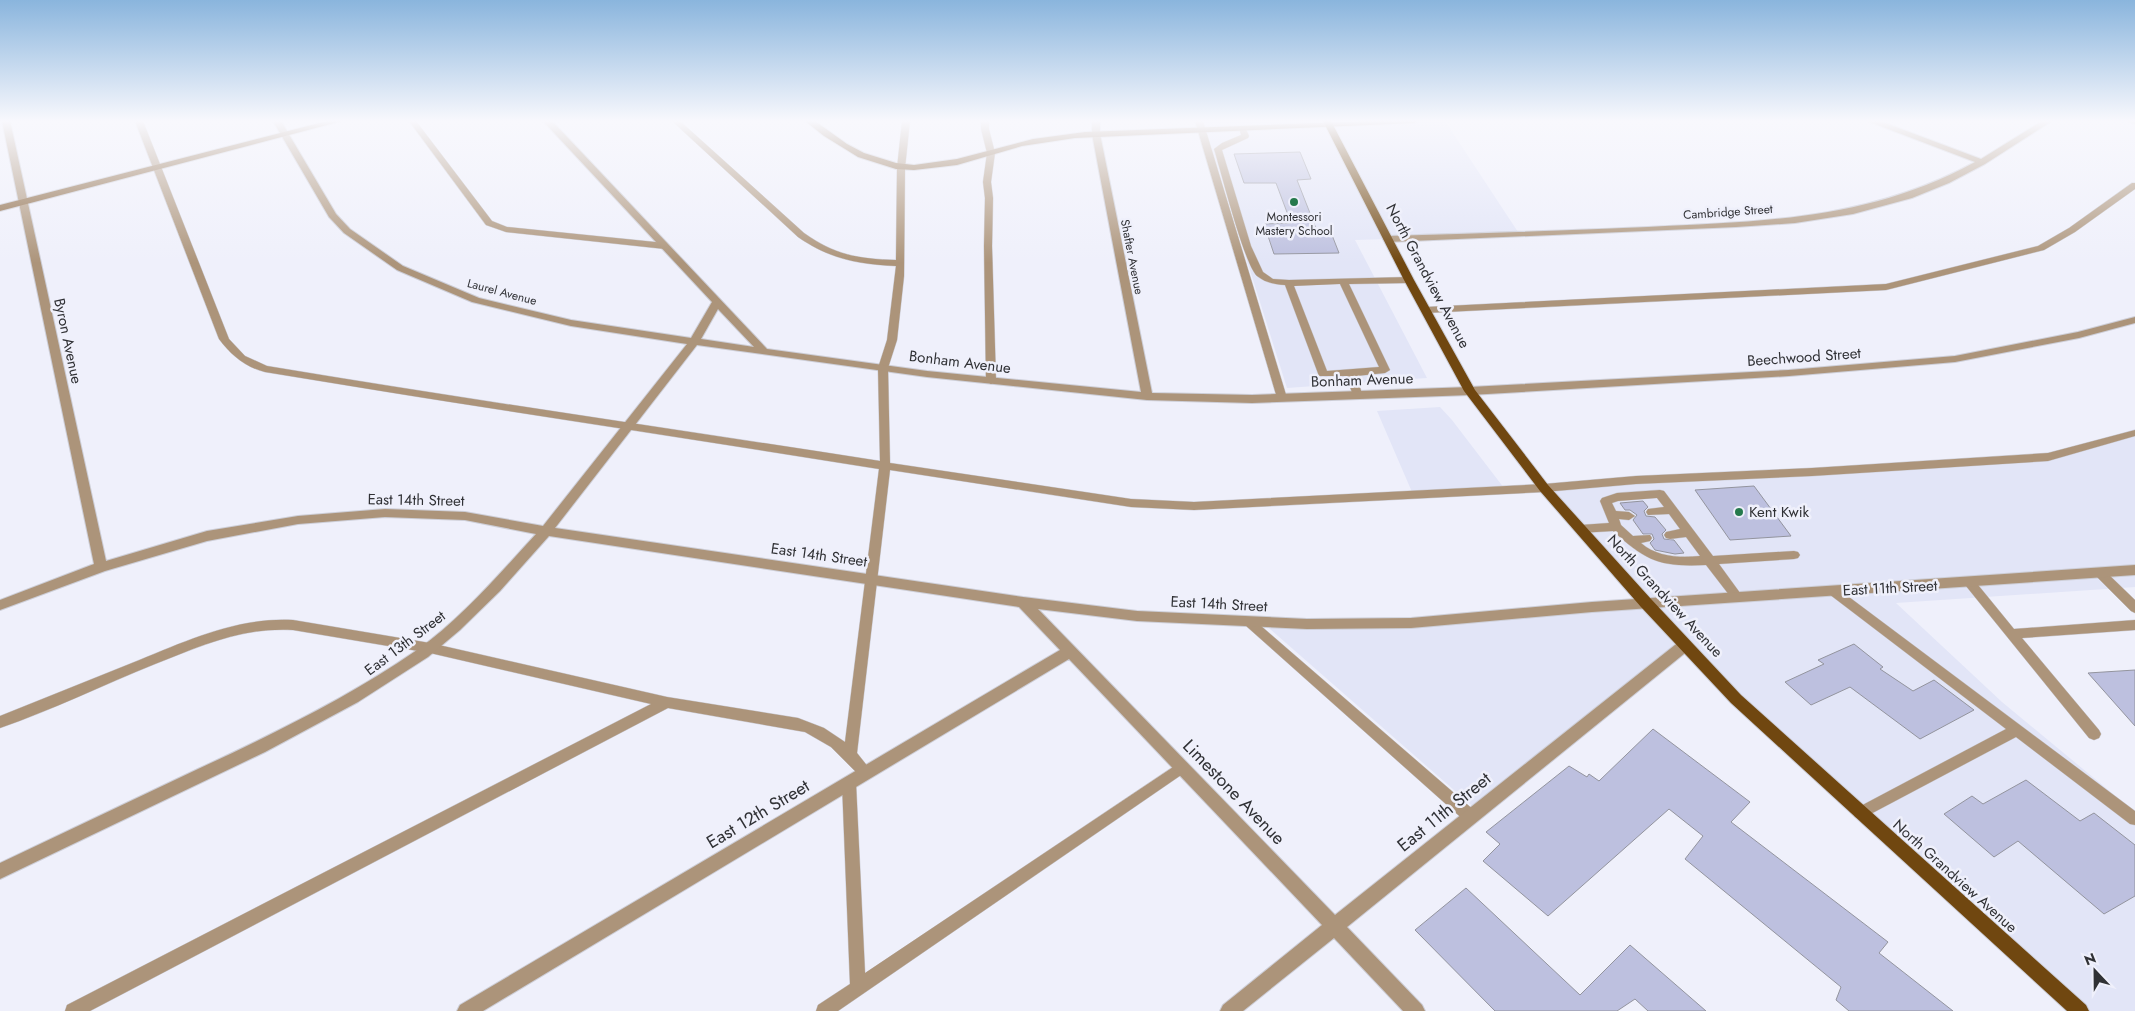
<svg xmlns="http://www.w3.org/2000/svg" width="2135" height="1011" font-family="Jost,sans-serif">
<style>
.built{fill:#e2e5f7}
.building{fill:#bdc0df;stroke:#93949e}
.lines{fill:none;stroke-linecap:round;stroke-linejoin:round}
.lane-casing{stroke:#cdced7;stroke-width:1}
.street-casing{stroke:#cdced7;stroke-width:2}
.secondary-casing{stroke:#cdced7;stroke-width:2}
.primary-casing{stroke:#cdced7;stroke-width:2}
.lane{fill:#ac947a;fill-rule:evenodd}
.street{fill:#ac947a;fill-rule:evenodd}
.secondary{fill:#8a6741;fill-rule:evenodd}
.primary{fill:#704710;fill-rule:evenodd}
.poi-dot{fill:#25794c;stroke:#eff0fb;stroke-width:2}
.labels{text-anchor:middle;stroke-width:5;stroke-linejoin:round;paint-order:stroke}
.far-street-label{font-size:12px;fill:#303135;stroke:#eff0fb}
.far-poi-label{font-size:12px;fill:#303135;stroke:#eff0fb}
.street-label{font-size:15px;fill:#303135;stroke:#eff0fb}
.poi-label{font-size:15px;fill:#303135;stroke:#eff0fb;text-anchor:start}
.near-street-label{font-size:18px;fill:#303135;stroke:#eff0fb}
</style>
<rect width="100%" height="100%" fill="#eff0fb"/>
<!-- built -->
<path class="built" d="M1203 121H1445L1520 235 1355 240 1427 378 1287 388Z
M1440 407 1452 420 1504 488 1412 492 1377 411Z
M2135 429V587L1896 603 2002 702 2135 812V1011H2080L1685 645 1478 811 1263 623 1347 624 1645 603 1544 488 2041 458Z"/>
<!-- building -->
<path class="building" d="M1300 152 1311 179 1297 180 1317 231 1330 230 1339 253 1274 254 1264 224 1291 223 1276 183H1244L1234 154Z
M1754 486 1791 536 1730 540 1695 490Z
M1643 501 1648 507 1644 511 1646 516 1655 517 1666 530 1662 534 1664 539 1674 540 1684 553 1675 554 1655 550 1650 543 1654 539 1652 534H1643L1633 520 1637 515 1630 510H1625L1620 503Z
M1854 644 1883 667 1880 669 1913 691 1934 680 1974 710 1920 739 1850 687 1811 705 1785 682 1824 664 1818 660Z
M2135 670V726L2088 673Z
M1653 729 1750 802 1731 822 1888 942 1879 953 1953 1011H1849L1836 1000 1841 987 1685 859 1703 836 1669 809 1548 916 1483 861 1500 844 1486 832 1569 766 1587 777 1589 774 1599 781Z
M2026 780 2080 821 2094 813 2135 845V896L2104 914 2018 841 1994 857 1944 814 1972 796 1983 804Z
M1466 888 1580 995 1630 945 1706 1011H1648L1635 999 1617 1011H1495L1415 930Z"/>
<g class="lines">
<!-- lane casing -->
<g class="lane-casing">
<path id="lane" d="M135 121H143L229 339 245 356 267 366C471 400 675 429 880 461L878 368 887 340 896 266C857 264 830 259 798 237L672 121H680L804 233C835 255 858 259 896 260L897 168 902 121H910L905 168 904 276 897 340 888 368 890 463 1131 499 1194 502 1544 484 1636 476 1812 468 2048 453 2135 430V436L2048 461 1812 476 1636 484 1544 492 1194 510 1131 507 890 470 857 753 873 773 871 777 866 779 861 777 831 747 805 732 668 708 90 1011H65L67 1005 651 704 430 653 293 630C242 627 201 646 155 664 103 685 52 710 0 728V716C44 698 88 681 132 663 184 642 236 617 293 620L430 643 667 697 798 718 824 728 845 742 879 469C675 436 469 406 265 372 245 367 231 355 219 339Z
M409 121H416L492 221 507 227 665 243 669 246 665 249 506 232 486 225Z
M981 121H989V129L995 153 991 182 993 198 992 246 996 381 991 384 986 381 984 246 985 198 983 182 987 153 981 129Z
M1195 121H1203L1287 398 1286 400H1278L1277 398Z
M1239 127H1245L1249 136 1248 138 1222 150 1251 246 1263 272 1273 279 1289 280 1409 277 1413 280 1409 283 1349 284 1390 370 1385 373 1356 376 1363 396 1362 398H1354L1346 376H1319L1285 285C1274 284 1266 283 1257 276 1244 264 1221 171 1214 149L1222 143 1241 135ZM1340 284 1379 367 1327 371 1294 286Z
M2132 183H2135V189L2075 232 2044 250 1886 290 1426 313 1421 310 1426 307 1886 284 2038 246 2069 228Z
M1660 490 1664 491 1713 556 1794 551 1798 552 1800 555 1798 558 1794 559 1719 564 1743 597 1741 600H1733L1706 565C1661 567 1647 562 1613 531L1580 533 1574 529 1580 525 1609 523 1600 501 1602 498 1617 493ZM1657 498 1664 507 1648 509 1646 512 1648 515 1669 514 1680 529 1666 532 1664 535 1666 538 1670 539 1686 537 1700 556C1680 558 1657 557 1641 543L1650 541 1652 538 1650 535 1633 536 1621 525 1619 519 1629 520 1635 516 1629 512 1616 511 1612 503 1618 501Z
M2101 570 2105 571 2135 600V613L2131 611 2097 577 2095 574 2097 571Z
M1970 579 1974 580 2014 629 2135 620V630L2022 638 2099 730 2101 734 2099 738 2094 740 2089 738 1966 586 1964 583 1966 580Z
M1833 586 1837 588 2135 811V825L2130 824 2016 737 1865 817 1860 819 1855 817 1853 813 1855 809 2006 729 1829 594 1827 591 1829 588Z
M1249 617 1253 619 1476 812 1478 817 1476 822 1471 823 1466 822 1245 625 1243 622 1245 619Z
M1182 761 1187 763 1189 767 1187 771 838 1011H816L818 1005 850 984 842 783 844 779 849 777 854 779 856 783 865 973Z"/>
</g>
<!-- street casing -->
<g class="street-casing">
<path id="street" d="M2 121H10L106 561 207 531 298 516 385 509 465 512 543 526 687 344 571 326 472 302 397 270 344 233 329 217 273 121H281L336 214 350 229 403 266 479 298 571 320 691 338 712 302 543 121H552L767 349 927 371 1141 392 1092 134V121H1100V134L1152 393 1252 395 1470 387 1789 370 1955 356 2078 332 2135 317V323L2079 338 1955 362 1789 376 1470 395 1252 403 1147 400 927 377 697 345 555 528 1023 597 1137 611 1307 619 1411 618 1592 602 2135 565V575L1592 612 1411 628 1307 629 1137 621 1038 609 1335 915 1680 641 1685 640 1690 641 1692 645 1690 649 1347 927 1422 1005 1425 1011H1403L1334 938 1243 1011H1220L1223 1005 1322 925 1069 659 483 1011H457L460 1005 1060 650 1019 607 549 536 500 591 460 630 428 657 358 702 265 752 0 879V863C66 832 132 800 198 769 273 734 349 697 417 650 462 618 499 574 536 534L465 520 385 517 298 524 207 541 105 571 0 610V600L94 564ZM718 309 754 347 701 339Z
M1867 121H1880L1981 159 2042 121H2052L1985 164 1949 183 1912 198 1853 214 1795 223 1736 227 1388 242 1383 239 1388 236C1475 233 1562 231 1648 227 1765 221 1869 220 1975 162Z
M2128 121H2135V124Z"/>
</g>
<!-- secondary casing -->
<g class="secondary-casing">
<path id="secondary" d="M327 121H342L0 211V205Z
M805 121H815L847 144 864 153 896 163 914 165 957 159 1033 139 1085 132 1367 121H1418L1414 123 1075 138 1022 146 957 165 914 170 896 169 858 157 824 136Z"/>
</g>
<!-- primary casing -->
<g class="primary-casing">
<path id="primary" d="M1323 121H1331L1414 280 1475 390 1548 485 1651 599 1741 695 2086 1005 2089 1011H2067L1731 703 1641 607 1540 491 1464 391 1404 280Z"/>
</g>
<!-- lane -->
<use href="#lane" class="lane"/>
<!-- street -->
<use href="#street" class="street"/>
<!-- secondary -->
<use href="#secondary" class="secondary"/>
<!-- primary -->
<use href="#primary" class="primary"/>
</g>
<!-- sky -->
<linearGradient id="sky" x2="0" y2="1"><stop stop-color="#8ab5dd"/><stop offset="0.46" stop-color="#f8f8fd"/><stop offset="1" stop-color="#f8f8fd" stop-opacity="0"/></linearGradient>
<rect width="2135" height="263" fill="url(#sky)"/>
<!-- markers -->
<g class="poi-dot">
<circle cx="1294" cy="202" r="5"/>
<circle cx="1739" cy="512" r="5"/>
</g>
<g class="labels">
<!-- far-street labels -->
<g class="far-street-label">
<text transform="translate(1728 212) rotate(-4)" y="4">Cambridge Street</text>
<text transform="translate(1132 257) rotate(79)" y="4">Shafter Avenue</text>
<text transform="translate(502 292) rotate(15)" y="4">Laurel Avenue</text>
</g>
<!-- far-poi labels -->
<g class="far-poi-label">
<text x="1294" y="221">Montessori<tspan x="1294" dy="14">Mastery School</tspan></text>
</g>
<!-- street labels -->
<g class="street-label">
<text transform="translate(1428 276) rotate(62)" y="5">North Grandview Avenue</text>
<text transform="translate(68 341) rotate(78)" y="5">Byron Avenue</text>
<text transform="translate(1804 357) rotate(-4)" y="5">Beechwood Street</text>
<text transform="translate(960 362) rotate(7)" y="5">Bonham Avenue</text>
<text transform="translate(1362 380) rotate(-2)" y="5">Bonham Avenue</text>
<text transform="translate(416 500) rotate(1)" y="5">East 14th Street</text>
<text transform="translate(819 555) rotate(8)" y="5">East 14th Street</text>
<text transform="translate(1890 588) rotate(-3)" y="5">East 11th Street</text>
<text transform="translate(1665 596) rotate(47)" y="5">North Grandview Avenue</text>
<text transform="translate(1219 604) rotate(3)" y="5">East 14th Street</text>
<text transform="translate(405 643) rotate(-37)" y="5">East 13th Street</text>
<text transform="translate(1955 876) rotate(42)" y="5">North Grandview Avenue</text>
</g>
<!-- poi labels -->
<g class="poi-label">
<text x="1749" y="517">Kent Kwik</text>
</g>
<!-- near-street labels -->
<g class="near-street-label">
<text transform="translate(1234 792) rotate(46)" y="6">Limestone Avenue</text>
<text transform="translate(1444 812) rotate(-39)" y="6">East 11th Street</text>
<text transform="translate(758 814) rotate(-31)" y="6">East 12th Street</text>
</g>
</g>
<!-- north arrow -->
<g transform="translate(2095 971) rotate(338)" stroke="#eff0fb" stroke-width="4" paint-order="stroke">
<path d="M0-4L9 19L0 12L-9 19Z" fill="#303135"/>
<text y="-8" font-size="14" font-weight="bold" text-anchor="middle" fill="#303135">N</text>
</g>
</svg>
